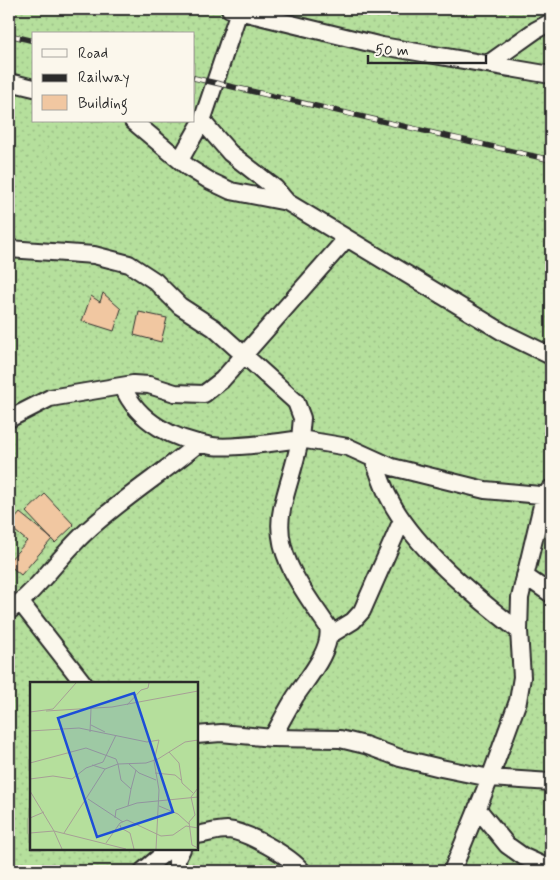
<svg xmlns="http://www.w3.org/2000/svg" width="560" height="880" font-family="Mynerve,sans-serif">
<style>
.grass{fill:url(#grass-dots);stroke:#708564;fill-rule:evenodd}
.building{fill:#f1c7a1;stroke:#2b2b2b}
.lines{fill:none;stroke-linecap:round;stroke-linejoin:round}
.minor-casing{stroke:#2b2b2b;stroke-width:20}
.minor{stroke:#fbf7ec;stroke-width:16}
.rail-casing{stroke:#2b2b2b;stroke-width:5.5}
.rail{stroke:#fbf7ec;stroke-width:4;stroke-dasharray:11;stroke-linecap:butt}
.inset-road{fill:none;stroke:#a79f96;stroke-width:1}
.view{fill:#1d4ed8;fill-opacity:0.15;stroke:#1d4ed8;stroke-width:2.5}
.inset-edge{fill:none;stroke:#2b2b2b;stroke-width:2.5}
</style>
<defs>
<pattern id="grass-dots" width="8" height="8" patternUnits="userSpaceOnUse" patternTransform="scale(1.25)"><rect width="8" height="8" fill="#b5df9c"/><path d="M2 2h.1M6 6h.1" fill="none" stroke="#9cc087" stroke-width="1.8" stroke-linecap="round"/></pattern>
</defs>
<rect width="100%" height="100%" fill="#f9eddd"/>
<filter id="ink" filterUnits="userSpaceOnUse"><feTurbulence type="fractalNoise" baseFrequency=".02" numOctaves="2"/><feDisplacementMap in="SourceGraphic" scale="10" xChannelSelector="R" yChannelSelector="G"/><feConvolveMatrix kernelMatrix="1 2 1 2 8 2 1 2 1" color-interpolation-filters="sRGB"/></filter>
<g filter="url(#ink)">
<!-- grass -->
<path class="grass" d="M9 9H551V871H9ZM34 34H194V121H34ZM31 684H196V849H31Z"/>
<!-- building -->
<path class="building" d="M103 293 121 309 114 331 82 321 91 296 100 302Z
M139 312 167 318 161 342 134 335Z
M45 494 74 525 55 543 26 512Z
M20 513 52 539 21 575 9 565V561L27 541 9 526Z"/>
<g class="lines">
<!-- minor casing -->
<g class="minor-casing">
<path id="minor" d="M230 9 382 46 551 75
M488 64 536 30 551 22
M9 82 34 88
M133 121 189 168 210 181 231 191 287 202 506 334 551 356
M202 121 230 153 275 188 287 202
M180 160 202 121 239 11
M9 249 94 255 129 264 155 281 180 306 214 328 296 402 302 418 300 439 348 447 392 467 485 490 551 496
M123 387C138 422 174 440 212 446 233 449 278 442 300 439 296 463 287 485 282 509 272 554 305 592 328 627 333 649 307 679 295 697 287 710 280 724 272 738
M9 419 50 398 133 384 149 385 175 393 204 394 222 380 346 239
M374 460C378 471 382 484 388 496 413 547 474 596 519 631
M525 576 551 594
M21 603 84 684
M9 611C39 589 60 555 88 530 123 498 163 473 199 443
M330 635 353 621 362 611 402 520
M196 735 221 733 272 738 340 739 365 745 400 758 441 768 490 778 551 782
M477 808 507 845 524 857 551 869
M196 835C206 834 217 830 227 830 246 831 290 856 302 871
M143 871 169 849
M177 871V859L182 849
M452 871 490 778 518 701 522 677 519 631 520 598 544 497 550 489"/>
</g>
<!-- minor -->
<use href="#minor" class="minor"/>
<!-- rail casing -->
<g class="rail-casing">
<path id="rail" d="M9 35 34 41
M194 78 551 160"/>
</g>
<!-- rail -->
<use href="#rail" class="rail"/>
</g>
</g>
<!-- overview -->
<g transform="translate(30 682)">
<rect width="168" height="168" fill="#f9eddd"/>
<path d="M0 1H167V167H0Z" fill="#b5df9c"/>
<path class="inset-road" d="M97 23 111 8 118 6 119 1M16 29 82 25 168 9M0 30 23 27 46 1M61 43 75 50M0 49 49 46 117 60 129 58 124 79 129 108 126 167M60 50 61 27M139 70 149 81 152 101 163 111M0 81 56 66 86 77 88 82 116 81 128 77 155 60 168 58M99 82 109 91 126 98M62 83 75 87 88 82 91 98 101 107 98 124M125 91 145 93 151 98M0 97 23 94 42 97 56 86 73 80 86 53M168 106 161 115 165 133 159 140 162 163 168 166M101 107 106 88M0 109 24 149 96 167M58 117 93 140M129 124 148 132 159 142M0 136 14 130M85 136 86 128 107 121 168 115M90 143 91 146 100 151 104 167M0 151 24 149 32 167M34 151 75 87M76 161 90 141 97 138 131 154 143 153 156 144 168 146"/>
<path class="view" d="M104 11 143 130 67 155 28 36Z"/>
<rect width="168" height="168" class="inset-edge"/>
</g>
<!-- margin -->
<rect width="560" height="880" fill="none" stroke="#fbf7ec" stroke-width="30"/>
<rect x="15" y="15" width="530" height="850" fill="none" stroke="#2b2b2b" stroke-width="2" filter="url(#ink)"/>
<!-- legend -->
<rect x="32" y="32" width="162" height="90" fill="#fbf7ec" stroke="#a8a59f"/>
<rect x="42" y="49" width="25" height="8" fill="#fbf7ec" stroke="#a8a59f"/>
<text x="78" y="58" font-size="15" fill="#2b2b2b">Road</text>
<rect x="42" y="74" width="25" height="8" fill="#2b2b2b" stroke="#a8a59f"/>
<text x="78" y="82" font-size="15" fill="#2b2b2b">Railway</text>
<rect x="42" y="95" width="25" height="15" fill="#f1c7a1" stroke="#a8a59f"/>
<text x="78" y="108" font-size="15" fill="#2b2b2b">Building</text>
<!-- scale -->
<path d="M368 55v8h118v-8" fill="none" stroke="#2b2b2b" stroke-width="2.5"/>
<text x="375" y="55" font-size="15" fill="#2b2b2b" stroke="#fbf7ec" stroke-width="4" paint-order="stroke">50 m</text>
</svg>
